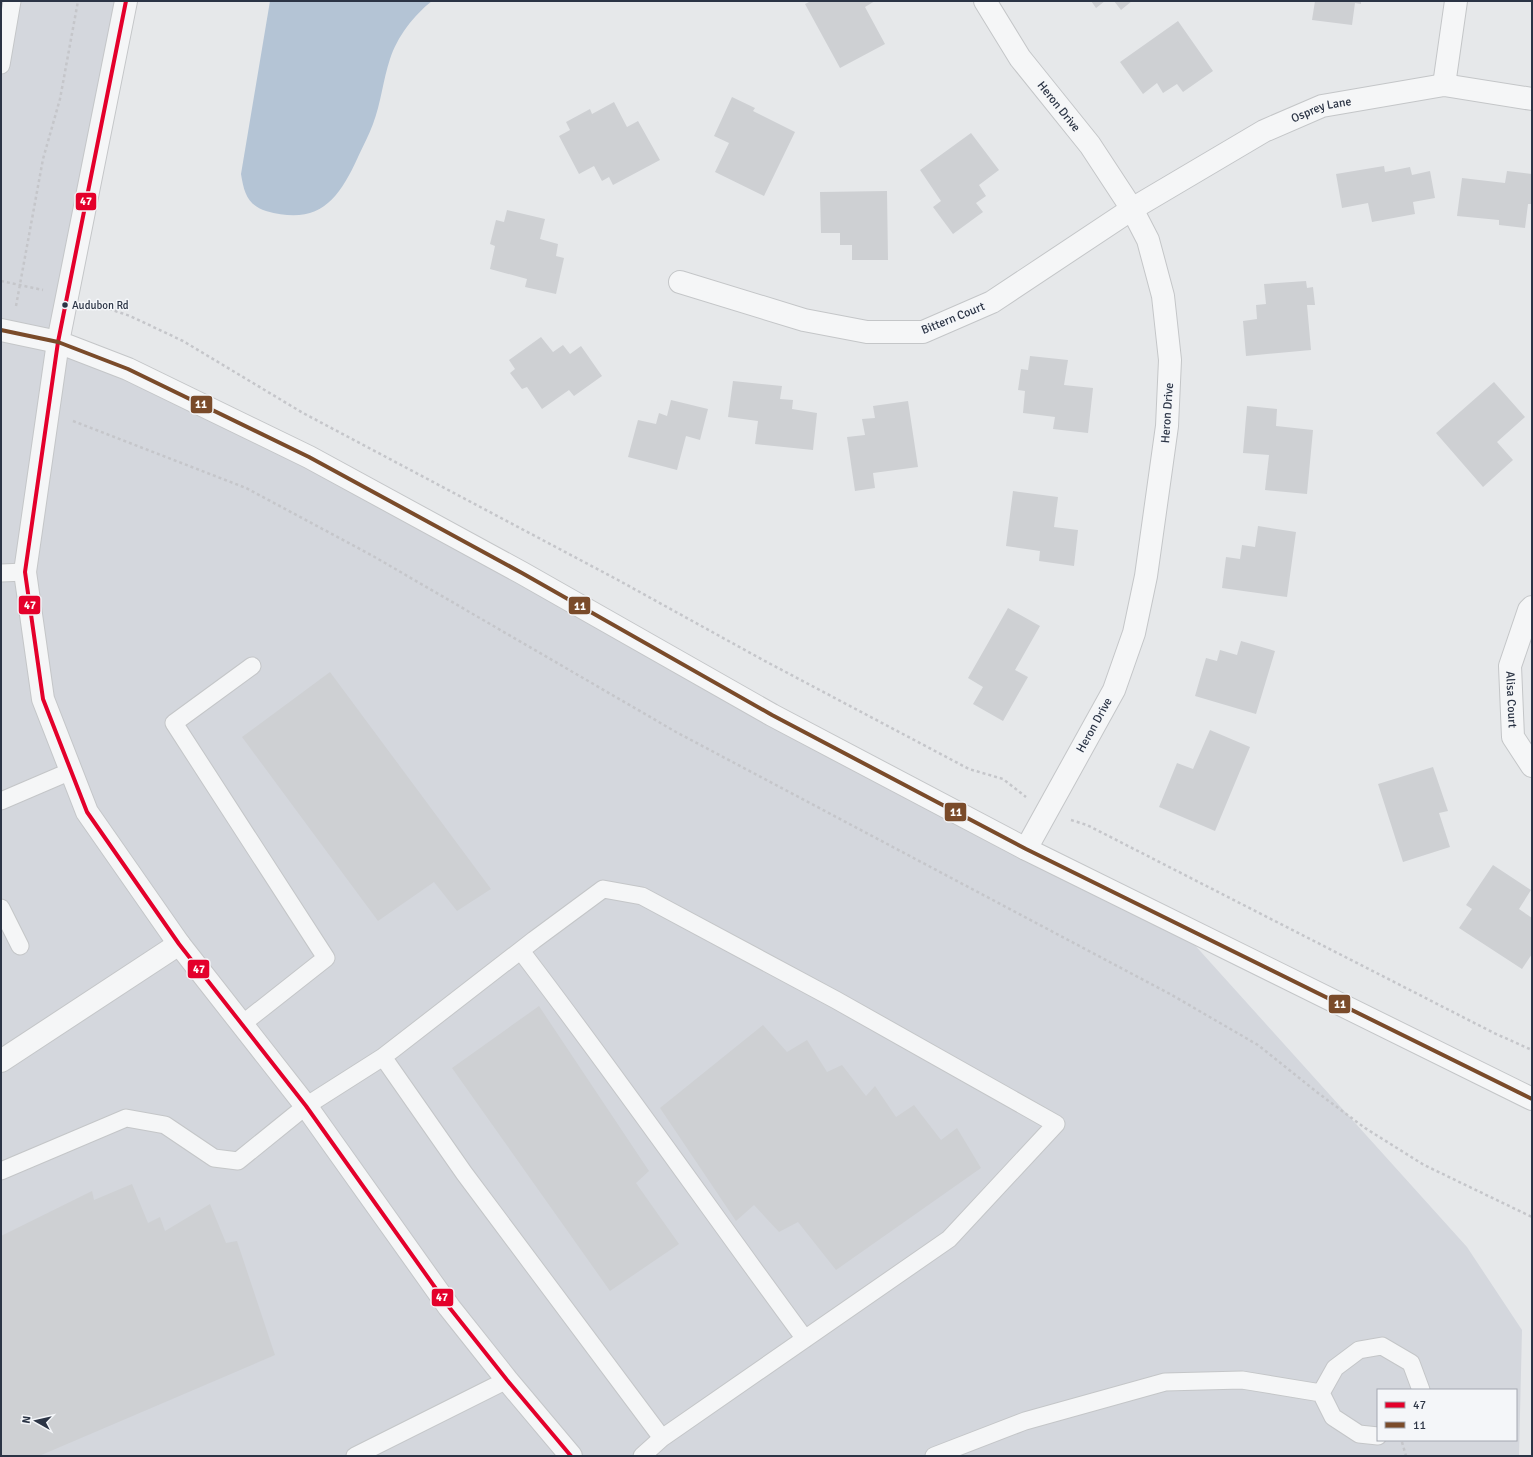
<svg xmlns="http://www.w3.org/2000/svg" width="1533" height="1457" font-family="Signika,sans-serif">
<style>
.built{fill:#d4d7dd;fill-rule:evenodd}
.water{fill:#b4c4d5}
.building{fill:#ced0d3}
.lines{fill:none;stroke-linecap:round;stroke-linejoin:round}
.service-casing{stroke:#c4c6c8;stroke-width:19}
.minor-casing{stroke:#c4c6c8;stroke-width:24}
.tertiary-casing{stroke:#c4c6c8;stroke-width:24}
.path{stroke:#c5c6ca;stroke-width:2.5;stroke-dasharray:3 3;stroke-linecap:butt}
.service{stroke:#f5f6f7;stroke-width:17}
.minor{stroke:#f5f6f7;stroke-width:22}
.tertiary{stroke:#f5f6f7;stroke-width:22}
.bus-1-casing{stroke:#f4f6f9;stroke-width:7}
.bus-2-casing{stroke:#f4f6f9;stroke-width:7}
.bus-1{stroke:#e4002b;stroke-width:4}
.bus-2{stroke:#7a4b2a;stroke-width:4}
.bus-dot{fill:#2b3445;stroke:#f4f6f9;stroke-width:1.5}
.labels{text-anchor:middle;stroke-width:3;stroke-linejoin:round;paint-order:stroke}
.bus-label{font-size:11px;fill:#2b3445;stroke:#f4f6f9;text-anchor:start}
.street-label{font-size:12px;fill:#2b3445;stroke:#f4f6f9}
.line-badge{stroke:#f4f6f9;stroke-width:1.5}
.badge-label{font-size:11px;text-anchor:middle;font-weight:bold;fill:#fff}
</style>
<rect width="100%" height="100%" fill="#e6e8ea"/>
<!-- built -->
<path class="built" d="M1 1H126L58 342 521 573 1174 922 1467 1247 1522 1330 1519 1456H1ZM1378 1390H1516V1440H1378Z"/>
<!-- water -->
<path class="water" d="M270 1H432C414 15 397 37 390 59 383 80 381 103 373 124 369 135 363 146 358 157 338 201 318 226 266 211 247 205 244 192 241 174Z"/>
<!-- building -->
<path class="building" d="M811 1H875L865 7 885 44 840 68 805 4Z
M1091 1H1105L1096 8Z
M1114 1H1132L1121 10Z
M1315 1H1361V4L1355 3 1352 25 1312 20Z
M1178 21 1213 71 1183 92 1177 84 1163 93 1157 83 1143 94 1120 62Z
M732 97 755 108 753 111 795 132 764 196 715 172 729 143 714 136Z
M614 102 627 127 638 121 660 160 613 185 609 177 602 181 594 166 579 174 559 136 570 130 566 122 590 109 592 114Z
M971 133 999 170 979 185 986 196 976 203 983 212 953 234 933 207 941 201 920 170Z
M1384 166 1385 172 1410 167 1412 175 1430 171 1435 198 1413 202 1415 214 1372 222 1368 203 1342 208 1336 174Z
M1507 171 1532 174V204H1528L1525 228 1499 225V220L1457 216 1462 178 1505 183Z
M887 191 888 260H852V245H840V233H821L820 192Z
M507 210 545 219 540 239 558 244 556 256 564 258 556 294 525 287 527 279 490 269 495 246 490 244 496 220 504 222Z
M1306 281 1307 288 1313 287 1315 305H1307L1311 350 1246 356 1243 321 1257 319 1256 305 1266 304 1264 284Z
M541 337 553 352 563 345 570 354 581 346 602 376 574 396 569 390 542 409 527 387 522 389 510 373 515 369 509 360Z
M1030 356 1068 360 1064 385 1093 388 1088 433 1053 429 1055 417 1023 413 1025 391 1018 390 1021 369 1028 370Z
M733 381 782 386 780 399 793 400 792 409 817 413 813 450 755 444 758 421 728 417Z
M1494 382 1525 417 1497 442 1513 460 1483 487 1436 433Z
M671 400 708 409 700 440 686 436 677 470 628 457 638 420 656 424 659 413 667 416Z
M908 401 918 467 873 473 875 488 855 491 847 437 865 435 862 419 875 418 873 406Z
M1247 406 1277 409 1276 426 1313 430 1307 494 1265 490 1269 455 1243 453Z
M1013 491 1058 497 1054 527 1078 530 1074 566 1039 561 1040 551 1006 546Z
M1258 526 1296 532 1287 597 1222 588 1226 557 1240 559 1242 545 1255 547Z
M1008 608 1040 626 1015 670 1028 677 1003 721 973 704 983 687 968 678Z
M1241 641 1275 651 1256 714 1195 696 1206 658 1217 661 1220 650 1237 655Z
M330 672 491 889 457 911 434 882 378 921 242 737Z
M1210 730 1250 747 1215 831 1159 807 1177 763 1193 769Z
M1433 767 1448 811 1439 813 1450 847 1403 862 1378 784Z
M1493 865 1531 890 1519 909 1532 918V954L1522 969 1459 928 1472 909 1466 905Z
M539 1006 649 1171 636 1183 679 1244 610 1291 452 1068Z
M763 1025 787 1052 807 1040 827 1072 842 1065 866 1096 875 1086 896 1117 914 1105 941 1140 957 1128 981 1168 836 1270 798 1222 779 1232 754 1205 736 1221 660 1108Z
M132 1184 148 1223 160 1217 165 1231 210 1204 226 1243 237 1241 275 1355 39 1456H1V1236L92 1191 94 1200Z"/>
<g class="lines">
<!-- service casing -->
<g class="service-casing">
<path id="service" d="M1 65 12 1
M1 573 25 572
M1 801 71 771
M1 908 20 946
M521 951C618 1078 710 1210 805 1339
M241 1025 326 958 174 723 252 666
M383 1057 534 940 603 889 642 896 836 1000 1056 1124 949 1239 662 1438
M1 1171 126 1118 165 1125 214 1158 238 1161 306 1106 383 1057 464 1173 662 1438 642 1456
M1378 1436 1359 1434 1333 1417 1321 1393 1335 1368 1359 1350 1382 1346 1411 1363 1421 1390
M355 1456 507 1380
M934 1456 1025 1421 1165 1382 1242 1380 1321 1393"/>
</g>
<!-- minor casing -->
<g class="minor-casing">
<g id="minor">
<path id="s1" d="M985 1 1020 58 1090 145 1132 209 1148 240 1163 296 1170 360 1167 426 1146 576 1134 633 1114 690 1026 849"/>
<path d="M1444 85 1456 1"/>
<path id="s2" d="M680 282 804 320 867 332H923L992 302 1132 209 1264 131 1322 106 1444 85 1532 99"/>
<path d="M58 342 25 572 43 699 87 812 179 944 306 1106 449 1307 507 1380 571 1456"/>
<path id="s3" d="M1532 607 1529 610 1510 666 1513 737 1532 766"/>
<path d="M1 1061 179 944"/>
</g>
</g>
<!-- tertiary casing -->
<g class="tertiary-casing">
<path id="tertiary" d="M1 330 58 342 128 369 309 457 522 573 772 715 1026 849 1532 1099
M58 342 126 1"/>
</g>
<!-- path -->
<path class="path" d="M1 281 43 290
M92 303 130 316 183 341 303 413 618 580 763 660 969 769 1003 779 1026 797
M16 306 43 159 60 99 78 1
M73 421 246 488 373 556 676 732 1170 994 1258 1045 1318 1093 1365 1128 1424 1165 1532 1217
M1071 820 1087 825 1494 1033 1532 1050
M1402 1442 1406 1456"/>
<!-- service -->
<use href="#service" class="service"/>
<!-- minor -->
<use href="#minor" class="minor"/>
<!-- tertiary -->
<use href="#tertiary" class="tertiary"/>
<!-- bus-1 casing -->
<g class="bus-1-casing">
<path id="bus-1" d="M126 1 58 342 25 572 43 699 87 812 179 944 306 1106 449 1307 507 1380 571 1456"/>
</g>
<!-- bus-2 casing -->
<g class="bus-2-casing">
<path id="bus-2" d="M1 330 58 342 128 369 309 457 522 573 772 715 1026 849 1532 1099"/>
</g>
<!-- bus-1 -->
<use href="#bus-1" class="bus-1"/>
<!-- bus-2 -->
<use href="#bus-2" class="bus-2"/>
</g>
<!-- markers -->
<circle class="bus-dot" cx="65" cy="305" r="3.5"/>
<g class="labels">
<!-- bus labels -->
<g class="bus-label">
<text x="72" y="309">Audubon Rd</text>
</g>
<!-- street labels -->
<g class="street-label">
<text dy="4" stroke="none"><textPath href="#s1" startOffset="129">Heron Drive</textPath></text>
<text dy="4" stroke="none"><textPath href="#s2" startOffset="708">Osprey Lane</textPath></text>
<text transform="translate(953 318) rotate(-22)" y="4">Bittern Court</text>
<text transform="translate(1167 413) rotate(-86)" y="4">Heron Drive</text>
<text dy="4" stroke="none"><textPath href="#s3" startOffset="97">Alisa Court</textPath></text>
<text transform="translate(1094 725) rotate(-61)" y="4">Heron Drive</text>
</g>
</g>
<g class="line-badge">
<rect x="75" y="192" width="22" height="19" rx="4" fill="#e4002b"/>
<rect x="190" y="395" width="23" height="19" rx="4" fill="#7a4b2a"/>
<rect x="18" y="595" width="23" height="20" rx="4" fill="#e4002b"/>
<rect x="568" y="596" width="23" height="19" rx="4" fill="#7a4b2a"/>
<rect x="944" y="802" width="23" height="20" rx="4" fill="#7a4b2a"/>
<rect x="187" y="959" width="23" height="20" rx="4" fill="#e4002b"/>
<rect x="1328" y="994" width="23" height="20" rx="4" fill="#7a4b2a"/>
<rect x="431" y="1288" width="23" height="19" rx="4" fill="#e4002b"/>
</g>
<g class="badge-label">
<text x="86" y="205">47</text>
<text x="201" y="408">11</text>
<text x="30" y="609">47</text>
<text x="580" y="610">11</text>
<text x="956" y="816">11</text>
<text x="199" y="973">47</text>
<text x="1340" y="1008">11</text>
<text x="442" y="1301">47</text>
</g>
<!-- border -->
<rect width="1533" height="1457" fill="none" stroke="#2b3445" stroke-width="4"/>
<!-- legend -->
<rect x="1377" y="1389" width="140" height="52" fill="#f4f6f9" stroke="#a4a8b1"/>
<rect x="1385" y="1402" width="20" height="6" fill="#e4002b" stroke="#a4a8b1"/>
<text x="1413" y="1409" font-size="12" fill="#2b3445">47</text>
<rect x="1385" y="1422" width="20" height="6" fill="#7a4b2a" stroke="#a4a8b1"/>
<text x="1413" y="1429" font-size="12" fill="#2b3445">11</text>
<!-- north arrow -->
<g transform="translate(36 1421) rotate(278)" stroke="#f4f6f9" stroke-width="3" paint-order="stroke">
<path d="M0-3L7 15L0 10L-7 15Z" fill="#2b3445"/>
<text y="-6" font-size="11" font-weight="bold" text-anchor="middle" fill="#2b3445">N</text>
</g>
</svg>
